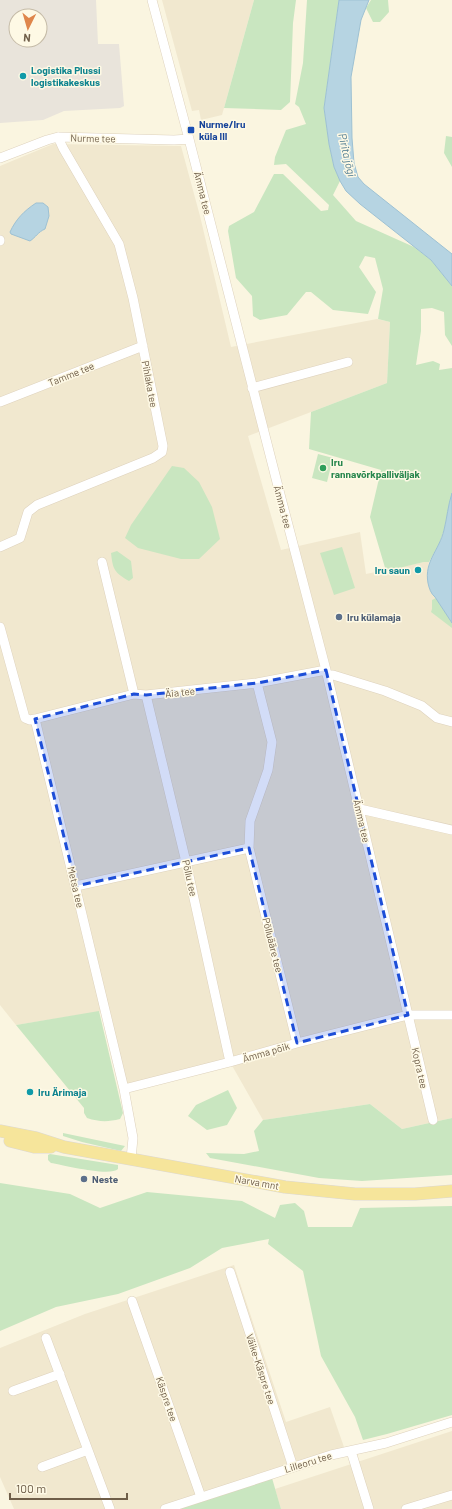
<svg xmlns="http://www.w3.org/2000/svg" width="452" height="1509" font-family="Barlow,sans-serif">
<style>
.residential{fill:#f1e8cf}
.industrial{fill:#e9e4db;fill-rule:evenodd}
.green{fill:#c9e6c0}
.water{fill:#b6d4e2;stroke:#9dc1d3}
.lines{fill:none;stroke-linecap:round;stroke-linejoin:round}
.minor-casing{stroke:#ded2bd;stroke-width:10}
.major-casing{stroke:#dcd8d3;stroke-width:13}
.minor{stroke:#fff;stroke-width:9}
.major{stroke:#f6e59b;stroke-width:12}
.marked{fill:#1d4ed8;fill-opacity:0.2;stroke:#1d4ed8;stroke-width:3;stroke-dasharray:8 5;stroke-linejoin:round}
.culture-dot{fill:#0f9aa8;stroke:#fef9e5;stroke-width:1.5}
.transit-dot{fill:#1a4fb4;stroke:#fef9e5;stroke-width:1.5}
.leisure-dot{fill:#2e9e5b;stroke:#fef9e5;stroke-width:1.5}
.service-dot{fill:#5c6f8a;stroke:#fef9e5;stroke-width:1.5}
.labels{text-anchor:middle;stroke-width:3;stroke-linejoin:round;paint-order:stroke}
.culture-label{font-size:10px;font-weight:bold;fill:#0d838f;stroke:#fef9e5;text-anchor:start}
.transit-label{font-size:10px;font-weight:bold;fill:#164399;stroke:#fef9e5;text-anchor:start}
.street-label{font-size:10px;fill:#6f5e49;stroke:#fef9e5}
.leisure-label{font-size:10px;font-weight:bold;fill:#27864d;stroke:#fef9e5;text-anchor:start}
.service-label{font-size:10px;font-weight:bold;fill:#4e5e75;stroke:#fef9e5;text-anchor:start}
.water-label{font-size:11px;font-style:italic;fill:#4a788f;stroke:#fef9e5}
</style>
<rect width="100%" height="100%" fill="#faf5e0"/>
<!-- residential -->
<path class="residential" d="M162 0H254L222 115 201 120 199 110 192 111Z
M53 144 181 146 200 216 231 347 377 319 390 322 387 383 248 436 281 550 360 532 366 574 424 562H429L427 573 432 594 435 597 452 623V1118L402 1129 370 1104 263 1120 230 1062 124 1089 104 1011 16 1025 0 1005V166Z
M234 1265 286 1422 330 1407 344 1447 272 1478 179 1509H14L0 1477V1348L85 1314Z
M452 1431V1509H281L275 1489Z"/>
<!-- industrial -->
<path class="industrial" d="M0 0H96L98 44H119L124 106 120 108 64 111 43 120 0 123ZM16 16H40V40H16Z"/>
<!-- green -->
<path class="green" d="M254 0H296L293 23 290 102 281 110 224 108Z
M307 0H339L324 108 329 144 334 167 340 181 333 195 356 221 414 247 431 260 452 286V346L445 335 444 312 432 308 421 309V331L416 365 433 361 440 364 439 370 452 368V493L444 530 439 544 429 562H424L386 571 370 517 381 470 309 449 311 412 387 383 390 322 378 319 383 289 375 258 365 256 359 267 376 292 368 314 333 310 311 292H306L287 315 260 320 253 316 252 296 236 278 228 231 229 226 254 212 274 174H283L321 211 328 210 329 205 286 164 274 165 275 157 286 130 306 124 299 107 295 104 303 63Z
M371 0H388L389 12 380 22H373L366 8Z
M446 136 452 137V167L444 153Z
M318 454 333 458 327 482 312 478Z
M172 466 184 468 199 482 212 507 220 539 199 559H181L138 548 125 538 131 525Z
M342 547 355 588 334 595 320 553Z
M117 551 131 561 133 578 129 581C114 572 113 570 111 553Z
M436 598 452 623V628L431 612 432 609V600Z
M99 1011 123 1113 120 1119C108 1122 99 1122 87 1118L84 1113V1108L16 1025Z
M228 1090 237 1108 227 1125 207 1130 188 1116 196 1105Z
M370 1104 402 1129 452 1118V1175L362 1181 319 1178 210 1158 206 1153 244 1154 259 1151 254 1131 263 1120Z
M63 1133 125 1146 121 1151 82 1142 63 1136Z
M50 1154 118 1165V1169C110 1177 63 1165 51 1163L48 1160V1155Z
M0 1183 70 1194 100 1208 147 1192 242 1201 275 1218 280 1205 295 1203 304 1211 308 1227H352L360 1208 452 1206V1415L387 1434 363 1440 355 1417 321 1356 303 1271 268 1244 269 1239 222 1248 190 1268 118 1294 56 1307 0 1331Z
M272 1478 281 1509H179Z"/>
<!-- water -->
<path class="water" d="M339 0H369L361 20 351 77 352 138 354 163 358 177 364 184 452 254V286L431 260 360 204 346 191 340 181 334 167 329 144 324 108Z
M36 203H43L48 207 49 216 45 229C38 232 36 237 30 241L11 234 10 232C16 219 24 211 36 203Z
M452 493V623L435 597C431 594 429 588 428 583 424 561 439 551 444 530 447 518 448 505 452 493Z"/>
<g class="lines">
<!-- minor casing -->
<g class="minor-casing">
<path id="minor" d="M152 0 189 139 281 498 326 670 433 1120
M0 158 47 140 58 137 174 140 189 139
M0 241V240
M252 388 348 362
M0 402 143 346
M0 547 20 538 28 512 37 505 153 458 162 452 163 446 133 298 119 244 63 148 58 137
M102 562 134 694
M0 627 25 718 30 720 35 719 124 1089 133 1138 131 1159
M327 675H333L385 691 422 706 437 718 452 722
M257 683 272 742 268 770 250 821 249 848 297 1043
M146 695 186 862 230 1062
M35 719 134 694 146 695 257 683 326 670
M360 809 452 830
M76 886 249 848
M124 1089 230 1062 297 1043 408 1015H452
M230 1272 293 1467
M132 1301 201 1497
M46 1338 110 1509
M13 1391 60 1374
M351 1451 369 1509
M42 1467 88 1450
M165 1509 331 1455 386 1443 452 1422
M406 1509 452 1495"/>
</g>
<!-- major casing -->
<g class="major-casing">
<path id="major" d="M0 1131 36 1138 64 1147 285 1187 355 1194H415L452 1191
M10 1141 34 1147H51"/>
</g>
<!-- minor -->
<use href="#minor" class="minor"/>
<!-- major -->
<use href="#major" class="major"/>
</g>
<!-- marked area -->
<path class="marked" d="M326 670 408 1015 297 1043 249 848 76 886 35 719 134 694 146 695 257 683Z"/>
<!-- markers -->
<g class="culture-dot">
<circle cx="23" cy="76" r="4"/>
<circle cx="418" cy="570" r="4"/>
<circle cx="30" cy="1092" r="4"/>
</g>
<rect class="transit-dot" x="187" y="126" width="8" height="8" rx="2"/>
<circle class="leisure-dot" cx="323" cy="468" r="4"/>
<g class="service-dot">
<circle cx="339" cy="617" r="4"/>
<circle cx="84" cy="1179" r="4"/>
</g>
<g class="labels">
<!-- culture labels -->
<g class="culture-label">
<text x="31" y="74">Logistika Plussi<tspan x="31" dy="12">logistikakeskus</tspan></text>
<text x="410" y="574" text-anchor="end">Iru saun</text>
<text x="38" y="1096">Iru Ärimaja</text>
</g>
<!-- transit labels -->
<g class="transit-label">
<text x="199" y="128">Nurme/Iru<tspan x="199" dy="12">küla III</tspan></text>
</g>
<!-- street labels -->
<g class="street-label">
<text transform="translate(93 138) rotate(1)" y="4">Nurme tee</text>
<text transform="translate(203 193) rotate(76)" y="4">Ämma tee</text>
<text transform="translate(71 374) rotate(-22)" y="4">Tamme tee</text>
<text transform="translate(150 384) rotate(79)" y="4">Pihlaka tee</text>
<text transform="translate(283 507) rotate(75)" y="4">Ämma tee</text>
<text transform="translate(180 692) rotate(-6)" y="4">Äia tee</text>
<text transform="translate(362 821) rotate(77)" y="4">Ämma tee</text>
<text transform="translate(190 878) rotate(77)" y="4">Põllu tee</text>
<text transform="translate(76 887) rotate(77)" y="4">Metsa tee</text>
<text transform="translate(273 945) rotate(76)" y="4">Põlluääre tee</text>
<text transform="translate(266 1052) rotate(-16)" y="4">Ämma põik</text>
<text transform="translate(420 1068) rotate(77)" y="4">Kopra tee</text>
<text transform="translate(257 1182) rotate(10)" y="4">Narva mnt</text>
<text transform="translate(261 1369) rotate(72)" y="4">Väike-Käspre tee</text>
<text transform="translate(167 1399) rotate(71)" y="4">Käspre tee</text>
<text transform="translate(308 1462) rotate(-17)" y="4">Lilleoru tee</text>
</g>
<!-- leisure labels -->
<g class="leisure-label">
<text x="331" y="466">Iru<tspan x="331" dy="12">rannavõrkpalliväljak</tspan></text>
</g>
<!-- service labels -->
<g class="service-label">
<text x="347" y="621">Iru külamaja</text>
<text x="92" y="1183">Neste</text>
</g>
<!-- water labels -->
<g class="water-label">
<text transform="translate(347 155) rotate(77)" y="4">Pirita jõgi</text>
</g>
</g>
<!-- north arrow -->
<g transform="translate(28 28) rotate(185)"><circle r="19" fill="#fef9e5" stroke="#c5bba7"/>
<path d="M0-3L7 15L0 10L-7 15Z" fill="#df864b"/>
<text y="-6" font-size="11" font-weight="bold" text-anchor="middle" fill="#6f5e49">N</text>
</g>
<!-- scale -->
<path d="M10 1493v6h117v-6" fill="none" stroke="#6f5e49" stroke-width="2"/>
<text x="16" y="1493" font-size="12" fill="#6f5e49" stroke="#fef9e5" stroke-width="3" paint-order="stroke">100 m</text>
</svg>
